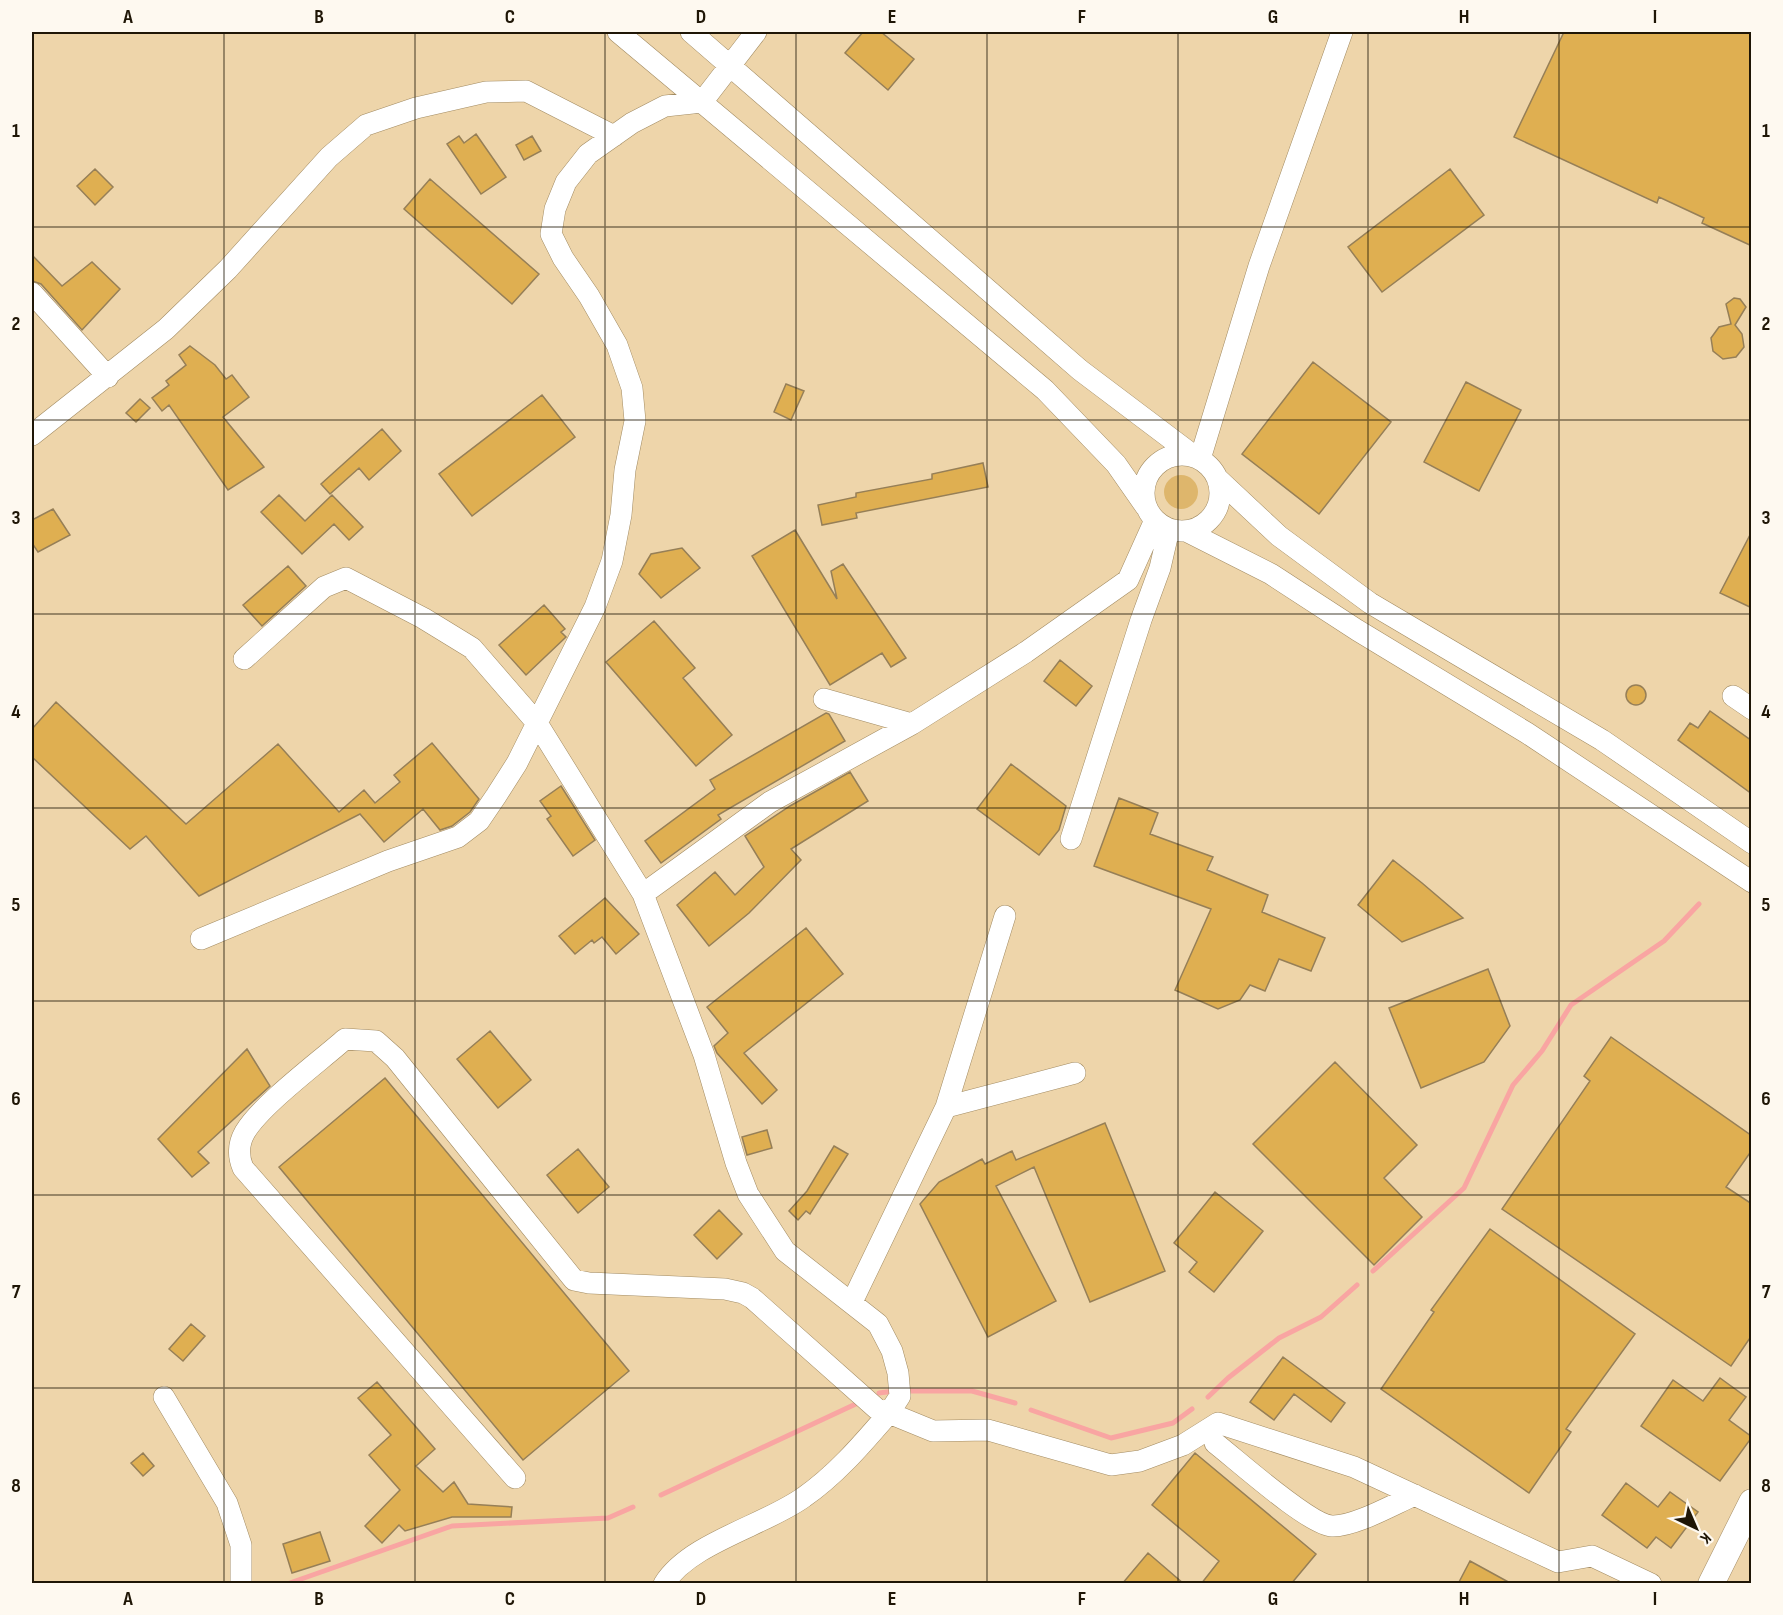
<svg xmlns="http://www.w3.org/2000/svg" width="1783" height="1615" font-family="'Sofia Sans Condensed',sans-serif">
<style>
.green{fill:#deb66c}
.lines{fill:none;stroke-linecap:round;stroke-linejoin:round}
.stream{stroke:#f9a5a2;stroke-width:5}
.building{fill:#dfaf51;stroke:#967f57;stroke-width:1.5}
.minor-casing{stroke:#a28b62;stroke-width:22}
.major-casing{stroke:#a28b62;stroke-width:27}
.minor{stroke:#fff;stroke-width:21}
.major{stroke:#fff;stroke-width:26}
.grid{fill:none;stroke:#1f1606;stroke-width:1.5;stroke-opacity:0.55}
.neatline{fill:none;stroke:#1f1606;stroke-width:2}
.grid-label{font-size:20px;text-anchor:middle;font-weight:bold;fill:#1f1606}
</style>
<rect width="100%" height="100%" fill="#eed5aa"/>
<!-- green -->
<path class="green" d="M1164 492a17 17 0 1 1 34 0a17 17 0 1 1-34 0Z"/>
<g class="lines">
<!-- stream -->
<path class="stream" d="M1373 1271 1464 1188 1513 1085 1542 1051 1571 1005 1664 941 1699 904
M910 1391H972L1015 1403
M879 1393 895 1391
M1208 1397 1228 1378 1279 1338 1321 1317 1357 1285
M1031 1410 1111 1438 1173 1423 1192 1409
M661 1495 860 1402
M287 1584 452 1526 608 1518 633 1507"/>
</g>
<!-- building -->
<path class="building" d="M863 32H881L914 59 888 90 845 53Z
M1564 32H1752V246L1702 223 1704 218 1659 197 1657 203 1514 137Z
M476 134 506 177 481 194 447 144 459 136 464 143Z
M532 136 541 151 524 160 516 145Z
M95 169 113 187 95 205 77 186Z
M1450 169 1484 215 1382 292 1348 247Z
M430 179 539 274 512 304 404 209Z
M32 255 62 286 92 262 120 289 82 330 41 284 32 281Z
M1734 298 1740 299 1746 307 1735 325 1742 334 1744 347 1736 357 1723 359 1713 351 1711 338 1719 327 1731 324 1726 304Z
M190 346 215 365 226 379 232 375 249 397 223 417 264 467 228 490 169 405 162 411 152 398 169 385 166 381 186 365 179 355Z
M1313 362 1391 422 1319 514 1242 454Z
M1466 382 1521 410 1479 491 1424 462Z
M786 384 804 391 791 420 774 412Z
M542 395 575 437 472 516 439 474Z
M140 399 150 408 136 422 126 413Z
M382 429 401 451 369 480 359 468 330 494 321 484Z
M983 463 988 487 856 513 857 518 822 525 818 505 856 497V493L932 479V474Z
M279 495 305 521 332 495 363 527 349 540 334 524 302 554 261 512Z
M53 509 70 535 38 552 32 543V520Z
M795 530 837 599 831 571 843 564 906 658 891 667 882 653 830 685 752 556Z
M1752 531V608L1720 593Z
M682 548 700 568 661 598 639 574 651 554Z
M288 566 306 586 262 626 243 605Z
M544 605 565 629 561 632 566 637 526 675 499 645Z
M654 621 695 668 683 678 732 735 696 766 606 662Z
M1060 660 1092 686 1076 706 1044 681Z
M1626 695a10 10 0 1 1 20 0a10 10 0 1 1-20 0Z
M56 702 186 824 278 744 339 812 364 790 375 803 400 782 394 775 432 743 479 799 470 812 452 826 440 830 423 809 384 842 360 814 199 896 146 836 130 849 32 757V729Z
M1710 711 1752 741V794L1678 740 1690 723 1698 728Z
M826 713 829 714 845 741 718 815 721 819 661 863 645 841 715 789 710 780Z
M1011 764 1066 806 1059 830 1039 855 977 809Z
M850 772 868 801 791 849 801 860 749 913 709 946 677 905 715 872 735 895 764 867 745 836 790 806Z
M561 786 595 840 573 856 547 819 551 816 540 801Z
M1119 798 1158 813 1150 834 1213 857 1207 870 1268 895 1262 912 1325 938 1311 971 1279 959 1265 991 1250 985 1240 1000 1218 1009 1175 990 1211 909 1094 866Z
M1393 860 1422 883 1463 918 1402 942 1358 905Z
M605 898 639 934 616 954 602 937 594 943 592 940 575 954 559 936Z
M806 928 843 974 744 1053 777 1090 762 1104 717 1053 714 1046 728 1033 707 1007Z
M1488 969 1510 1026 1484 1062 1421 1088 1389 1008Z
M490 1031 531 1080 498 1108 457 1059Z
M1611 1037 1752 1136V1150L1726 1187 1752 1204V1335L1731 1366 1502 1209 1590 1081 1584 1076Z
M247 1049 270 1086 198 1152 209 1163 192 1177 158 1139Z
M1335 1062 1417 1145 1384 1178 1422 1217 1374 1265 1253 1144Z
M385 1078 629 1371 523 1460 279 1167Z
M1105 1123 1165 1271 1090 1302 1034 1167 996 1186 1056 1301 988 1337 920 1204 939 1182 982 1159 985 1164 1012 1151 1016 1160Z
M767 1130 772 1148 747 1155 742 1137Z
M834 1146 848 1154 810 1214 806 1211 798 1220 789 1211 807 1191Z
M578 1149 609 1187 578 1213 547 1175Z
M1215 1192 1263 1231 1214 1292 1189 1272 1197 1262 1174 1243Z
M719 1210 742 1234 717 1259 694 1235Z
M1490 1229 1635 1334 1566 1429 1571 1432 1529 1493 1381 1389 1434 1312 1431 1310Z
M191 1324 205 1336 183 1361 169 1349Z
M1283 1357 1345 1403 1331 1422 1294 1394 1274 1420 1250 1402Z
M1720 1378 1746 1397 1729 1420 1752 1437 1720 1481 1641 1426 1673 1380 1703 1401Z
M377 1382 435 1449 416 1466 443 1492 454 1482 468 1504 512 1507 511 1517H452L405 1531 399 1525 382 1543 365 1526 400 1490 369 1455 391 1435 358 1398Z
M143 1453 154 1466 143 1476 131 1463Z
M1195 1453 1316 1554 1291 1584H1201L1219 1561 1152 1505Z
M1626 1483 1658 1507 1670 1492 1698 1512 1671 1548 1656 1537 1647 1548 1602 1515Z
M320 1532 330 1561 292 1573 283 1544Z
M1148 1553 1184 1584H1122Z
M1470 1561 1512 1584H1458Z"/>
<g class="lines">
<!-- minor casing -->
<g class="minor-casing">
<path id="minor" d="M618 32 1045 390 1116 464 1146 507
M691 32 1080 370 1194 456
M32 293 108 377
M32 435 166 329 228 269 329 157 366 125 416 108 486 92 526 91 614 136
M1144 493a38 38 0 1 1 76 0a38 38 0 1 1-76 0Z
M1200 459 1259 266 1342 32
M1218 479 1279 536 1370 603 1602 740 1752 843
M1186 531 1271 574 1357 630 1527 733 1752 882
M244 659 324 587 346 578 423 618 472 648 537 723 643 894 704 1055 736 1163 748 1194 785 1251 878 1324 892 1351 898 1373 900 1396 889 1413 933 1431 988 1430 1111 1465 1140 1461 1183 1445 1218 1423 1354 1467 1558 1562 1592 1556 1651 1584
M1733 696 1752 709
M824 699 912 724 1026 652 1128 580 1155 520
M1071 839 1141 620 1160 568 1169 529
M643 894 770 802 912 724
M201 939 388 861 458 837 479 821 496 796 517 763 595 607 612 561 621 515 625 470 635 421 632 388 617 345 589 296 563 258 551 234 555 209 566 182 588 154 632 123 665 106 702 102 756 32
M946 1107 1005 916
M852 1302 946 1107 1075 1073
M164 1397 227 1503 241 1545V1584
M1215 1443C1237 1460 1309 1525 1332 1526 1354 1527 1394 1504 1415 1495
M515 1478 243 1168C238 1156 238 1144 245 1132 261 1105 319 1062 345 1039L376 1041 395 1058 574 1280 589 1283 725 1289 743 1293 752 1298 877 1409 889 1413C863 1443 837 1474 804 1497 766 1525 689 1543 664 1584"/>
</g>
<!-- major casing -->
<g class="major-casing">
<path id="major" d="M1711 1584 1752 1502"/>
</g>
<!-- minor -->
<use href="#minor" class="minor"/>
<!-- major -->
<use href="#major" class="major"/>
</g>
<!-- grid -->
<path class="grid" d="M224 32V1584M415 32V1584M605 32V1584M796 32V1584M987 32V1584M1178 32V1584M1368 32V1584M1559 32V1584M32 227H1752M32 420H1752M32 614H1752M32 808H1752M32 1001H1752M32 1195H1752M32 1388H1752"/>
<!-- border -->
<rect width="1783" height="1615" fill="none" stroke="#fef9f0" stroke-width="66"/>
<!-- north arrow -->
<g transform="translate(1696 1528) rotate(136)" stroke="#fef9f0" stroke-width="4.5" paint-order="stroke">
<path d="M0-4.5L10 22L0 15L-10 22Z" fill="#1f1606"/>
<text y="-9" font-size="16" font-weight="bold" text-anchor="middle" fill="#1f1606">K</text>
</g>
<rect x="33" y="33" width="1717" height="1549" class="neatline"/>
<g class="grid-label">
<text x="128" y="23">A</text>
<text x="319" y="23">B</text>
<text x="510" y="23">C</text>
<text x="701" y="23">D</text>
<text x="892" y="23">E</text>
<text x="1082" y="23">F</text>
<text x="1273" y="23">G</text>
<text x="1464" y="23">H</text>
<text x="1655" y="23">I</text>
<text x="16" y="137">1</text>
<text x="1766" y="137">1</text>
<text x="16" y="330">2</text>
<text x="1766" y="330">2</text>
<text x="16" y="524">3</text>
<text x="1766" y="524">3</text>
<text x="16" y="718">4</text>
<text x="1766" y="718">4</text>
<text x="16" y="911">5</text>
<text x="1766" y="911">5</text>
<text x="16" y="1105">6</text>
<text x="1766" y="1105">6</text>
<text x="16" y="1298">7</text>
<text x="1766" y="1298">7</text>
<text x="16" y="1492">8</text>
<text x="1766" y="1492">8</text>
<text x="128" y="1605">A</text>
<text x="319" y="1605">B</text>
<text x="510" y="1605">C</text>
<text x="701" y="1605">D</text>
<text x="892" y="1605">E</text>
<text x="1082" y="1605">F</text>
<text x="1273" y="1605">G</text>
<text x="1464" y="1605">H</text>
<text x="1655" y="1605">I</text>
</g>
</svg>
